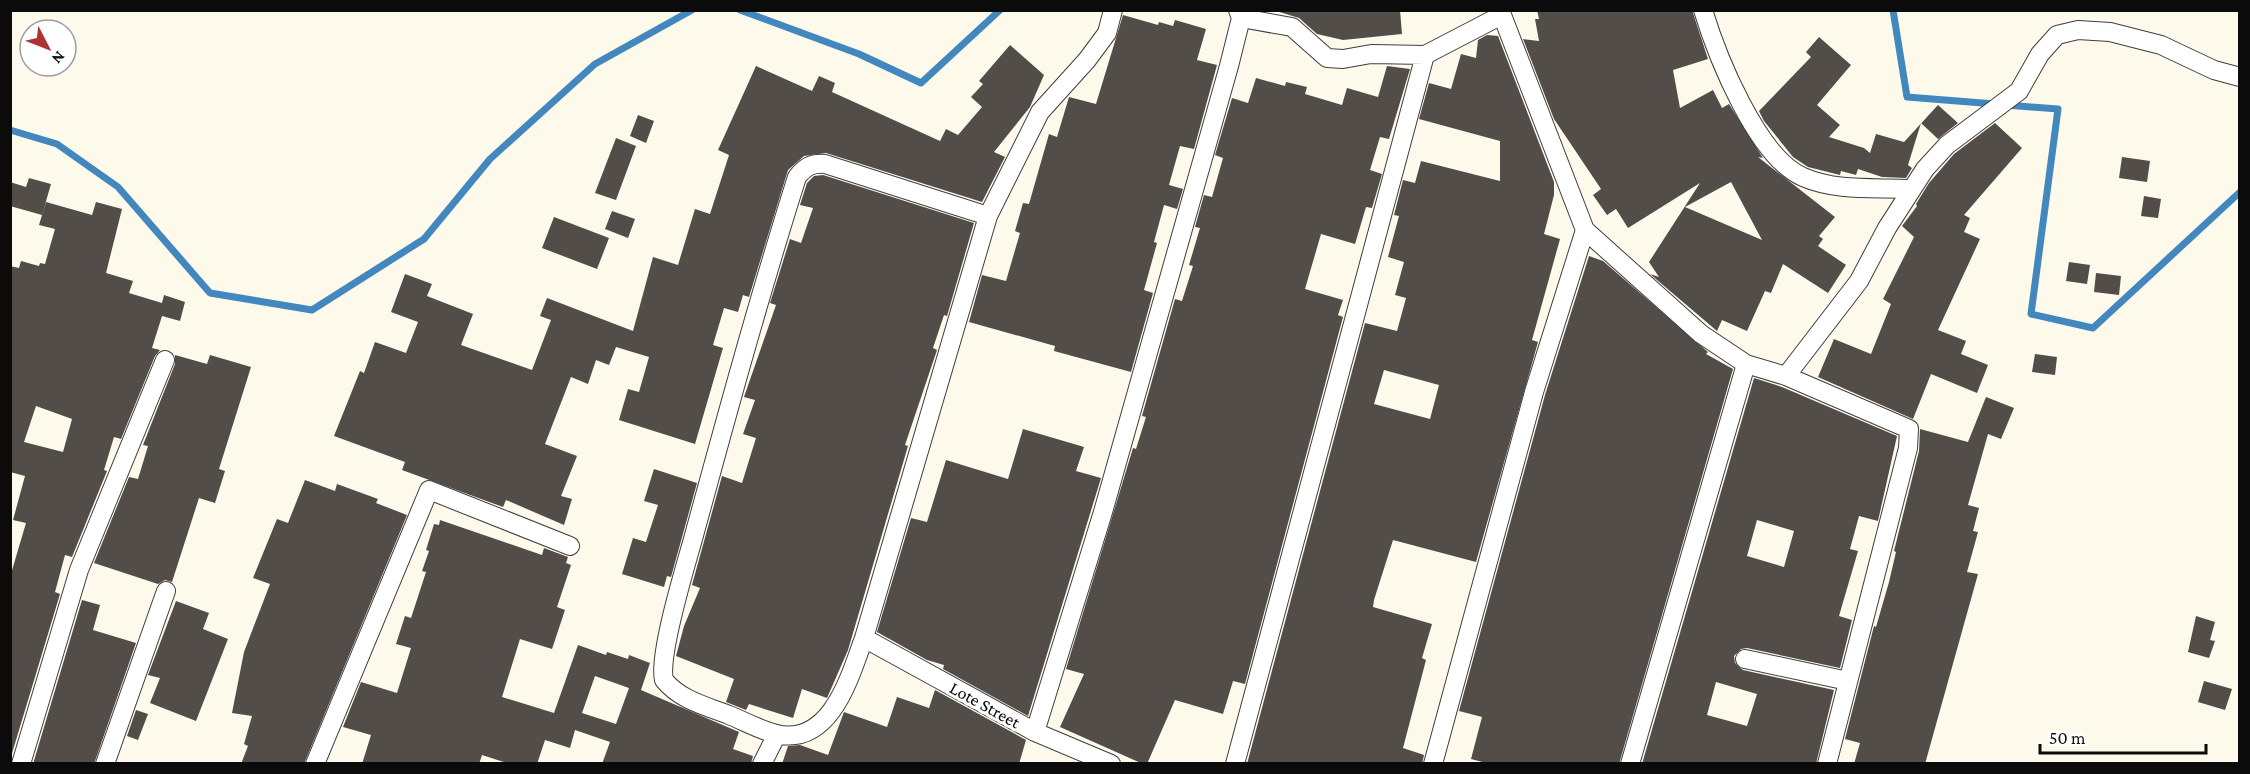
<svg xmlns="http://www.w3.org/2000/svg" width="2250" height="774" font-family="'Crimson Pro',serif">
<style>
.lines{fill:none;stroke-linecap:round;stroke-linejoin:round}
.stream{stroke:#4387bf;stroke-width:7}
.building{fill:#524d49;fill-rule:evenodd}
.street-casing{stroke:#3e3e3e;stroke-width:20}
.street{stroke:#fff;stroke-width:18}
.labels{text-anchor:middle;stroke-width:6;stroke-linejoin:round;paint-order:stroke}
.street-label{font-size:18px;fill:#0b0b0b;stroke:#fff}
</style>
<rect width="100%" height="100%" fill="#fdfaeb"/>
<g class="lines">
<!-- stream -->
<path class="stream" d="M740 10 859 54 921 83 1000 10
M1893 10 1907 97 1995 104
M2006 105 2058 109 2031 314 2093 328 2240 192
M10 130 57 144 118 187 210 293 312 310 424 239 490 159 595 64 692 10"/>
</g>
<!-- building -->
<path class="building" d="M1273 10H1400L1402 34 1343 40 1317 34 1299 18Z
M1537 10H1692L1708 59 1673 70 1680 108 1713 90 1722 108 1729 104 1763 158 1758 157 1835 217 1819 236 1823 239 1818 246 1846 265 1828 293 1783 264 1771 293 1765 291 1747 331 1722 320 1717 331 1650 274 1659 277 1649 262 1700 183 1628 228 1616 209 1607 215 1593 195 1601 189 1554 119 1523 39 1539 41 1535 19H1539ZM1731 182 1762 240 1685 207Z
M1123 15 1158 25 1159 22 1173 26 1175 20 1206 29 1197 60 1217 65 1194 149 1180 146 1169 185 1183 189 1177 209 1164 205 1154 242 1157 243 1144 290 1153 293 1131 372 1054 351 1055 346 969 322 982 275 1006 281 1020 233 1015 231 1023 203 1029 204 1049 134 1057 137 1069 97 1096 104Z
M1487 35 1498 36 1554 182V195L1544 234 1560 239 1532 340 1538 342 1476 562 1393 540 1374 600 1373 607 1432 624 1422 658 1426 660 1403 748 1424 755 1422 764H1247L1365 323 1397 331 1406 298 1395 295 1404 262 1388 257 1399 216 1394 215 1403 180 1415 183 1421 161 1500 181V141L1419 119 1429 83 1451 89 1461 54 1476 58 1478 40ZM1384 370 1439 385 1430 419 1374 404Z
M1819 37 1851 65 1817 105 1840 125 1829 137 1864 148 1870 153 1876 134 1904 142 1938 105 1958 123 1938 139 1921 123 1908 165 1912 168 1906 178 1882 177 1858 169 1856 175 1841 171 1840 175 1808 167 1793 157 1764 121 1759 111 1811 57 1806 52Z
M1010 45 1044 75 1030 107 994 152 1005 157 982 202 826 153 804 156 788 170 749 297 743 295 738 312 724 308 713 345 723 348 695 444 619 420 628 389 639 392 649 357 616 347 609 365 596 360 588 384 571 377 545 444 577 456 561 496 572 499 564 525 506 500 503 507 402 470 405 462 334 436 360 371 364 373 375 342 406 353 418 322 391 312 405 274 432 284 427 296 473 314 461 345 532 370 551 320 540 316 547 298 633 331 653 257 678 265 695 209 710 214 729 155 718 150 756 66 812 91 819 76 835 83 832 92 940 141 946 129 958 135 982 107 971 97 983 84 979 81Z
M1387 66 1410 69 1389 139 1380 137 1370 170 1382 174 1372 208 1366 207 1355 244 1321 234 1305 289 1343 300 1338 315 1343 317 1245 684 1233 681 1223 714 1175 700 1147 764H1143L1060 727 1084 674 1066 669 1133 448 1136 449 1146 417 1142 416 1175 299 1182 301 1193 266 1189 265 1200 228 1195 227 1204 195 1212 197 1223 158 1215 155 1232 98 1248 103 1256 78 1285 86 1286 82 1307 87 1305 94 1342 105 1347 88 1378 97Z
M638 115 654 121 646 143 630 136Z
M1995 123 2022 148 1964 215 1970 218 1964 232 1980 239 1938 330 1966 341 1961 354 1988 365 1977 393 1931 374 1913 419 1818 377 1834 339 1871 354 1891 304 1883 299 1914 237 1902 226 1917 206 1916 204 1929 183 1954 154Z
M616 138 636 146 616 200 595 193Z
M2122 157 2150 161 2147 182 2119 178Z
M823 175 974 223 947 316 944 315 933 348 937 350 905 445 908 446 848 650 827 698 802 689 793 718 749 704 746 710 726 702 734 679 676 656 684 626 700 588 692 585 722 476 742 483 756 438 743 434 755 400 744 397 776 305 770 303 790 239 801 243 813 208 800 205 807 183 814 176Z
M29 178 51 184 42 215 10 206V182L26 187Z
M2144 196 2161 199 2158 218 2141 216Z
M46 202 92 215 96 202 122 209 106 273 133 281 129 293 162 303 164 295 185 302 180 321 162 316 152 348 160 350 155 356 121 439 114 437 104 470 107 471 72 557 65 555 55 592 60 594 10 760V577L26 523 13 520 25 476 10 472V266L19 268 21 261 39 266 40 263 45 264 55 229 39 225ZM36 406 72 419 63 452 24 442Z
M612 211 635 219 628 238 605 229Z
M554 217 609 238 597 269 542 248Z
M1589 256 1603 261 1708 352 1706 354 1733 369 1619 764H1490L1471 759 1482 717 1459 711 1545 395Z
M2069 262 2090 265 2087 284 2066 281Z
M2096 273 2121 276 2119 295 2094 292Z
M2035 354 2057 357 2055 375 2032 372Z
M175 355 207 364 210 355 251 367 219 469 225 471 215 503 199 498 172 582 165 580 158 584 94 563 129 477 138 479 148 446 143 445 175 364Z
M1754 378 1782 387 1897 436 1878 521 1859 516 1850 549 1858 551 1839 616 1852 620 1840 668 1747 648 1741 649 1734 656 1735 663 1743 670 1834 690 1816 764H1642ZM1757 520 1794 531 1784 567 1747 556ZM1716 682 1757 694 1747 726 1707 715Z
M1986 397 2014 408 2001 439 1988 434 1968 505 1979 508 1973 531 1978 532 1967 572 1978 574 1925 764H1854L1860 743 1845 739 1874 626 1876 627 1889 582 1896 552 1894 551 1919 451 1920 429 1968 442Z
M1023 429 1084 447 1076 471 1101 478 1028 716 943 669 944 665 927 660 877 632 911 518 927 522 946 460 1008 479Z
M654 469 697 483 671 577 667 576 664 587 622 574 633 538 646 542 658 505 644 501Z
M305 480 335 491 337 484 378 499 376 503 407 515 304 764H241L248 746 244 744 252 716 232 713 244 652 270 584 253 578 277 519 288 523Z
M440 520 542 555 544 548 568 557 566 563 571 565 557 607 565 610 552 649 520 639 502 697 554 713 578 645 606 655 607 652 628 659 629 655 650 663 641 690 739 732 733 749 753 756 751 764H602L610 742 575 730 570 748 545 740 537 764H510L482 755 479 764H362L371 735 343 727 361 682 397 693 411 648 396 644 405 616 411 618 426 572 422 571 429 551 426 550 434 524 439 525ZM595 676 629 688 616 724 582 713Z
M82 600 100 605 93 630 136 643 94 764H33Z
M176 601 209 613 203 629 228 639 196 721 150 703 160 678 148 675Z
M2196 616 2215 622 2210 640 2215 641 2209 658 2188 652Z
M2204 681 2232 689 2225 710 2198 702Z
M935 690 1026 740 1019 764H782L788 746 800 745 828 755 844 712 887 727 897 697 929 708Z
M136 710 148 714 138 740 127 736Z"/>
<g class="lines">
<!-- street casing -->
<g class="street-casing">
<path id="street" d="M1703 10C1717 56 1757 157 1803 177 1838 192 1874 187 1912 189
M1241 18 1292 27 1327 58 1343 59 1371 54 1425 55 1502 15 1585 230 1701 334 1746 364 1786 376 1909 429 1908 448 1827 764
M988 216 825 164C811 163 805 167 797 177 759 297 726 418 693 539 685 568 658 655 664 680 680 700 706 706 729 715 744 721 760 730 776 734 831 747 850 676 864 638L988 216 1040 112 1087 60 1107 33 1113 10
M1786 376 1859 281 1887 228 1925 169 1947 145 2019 91 2040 54 2057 35 2078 30 2110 32 2161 45 2214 70 2240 77
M864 638 1035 732 1111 764
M1745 659 1848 681
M1035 732 1103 512 1229 66 1241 18 1238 10
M21 764 79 570 165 360
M105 764 166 591
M315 764 429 490 570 546
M762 764 777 734
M1235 764 1425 55
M1433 764 1534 392 1585 230
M1630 764 1746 364"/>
</g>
<!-- street -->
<use href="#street" class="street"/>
</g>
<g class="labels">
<!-- street labels -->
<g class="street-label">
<text transform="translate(985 705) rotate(29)" y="6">Lote Street</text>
</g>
</g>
<!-- border -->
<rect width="2250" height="774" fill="none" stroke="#0b0b0b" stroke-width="24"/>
<!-- north arrow -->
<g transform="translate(48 48) rotate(132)"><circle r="28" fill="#ffffff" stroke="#9d9d9d" stroke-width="1.5"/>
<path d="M0-4.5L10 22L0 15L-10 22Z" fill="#ac3332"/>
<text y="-9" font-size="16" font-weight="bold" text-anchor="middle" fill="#0b0b0b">N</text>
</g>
<!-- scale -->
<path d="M2040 744v9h166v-9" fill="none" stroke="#0b0b0b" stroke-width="3"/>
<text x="2049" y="744" font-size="18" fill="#0b0b0b" stroke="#ffffff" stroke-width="4.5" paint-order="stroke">50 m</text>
</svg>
